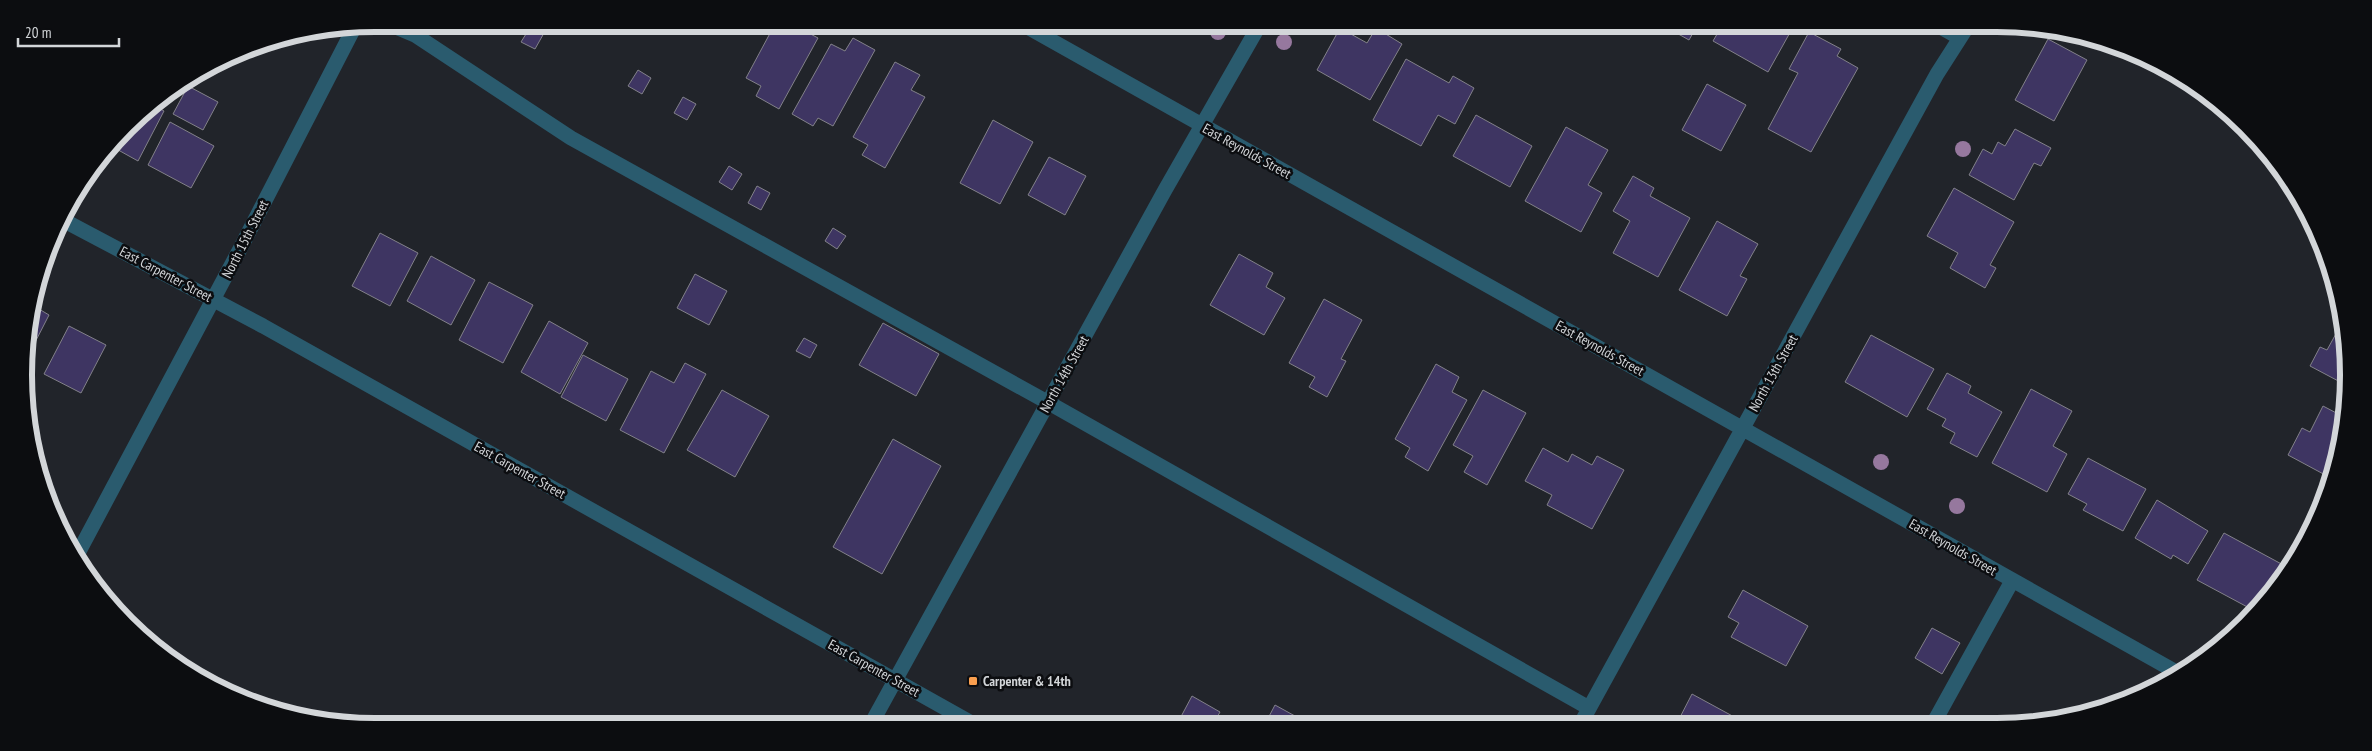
<svg xmlns="http://www.w3.org/2000/svg" width="2372" height="751" font-family="'PT Sans Narrow',sans-serif">
<style>
.building{fill:#3e3562;stroke:#828189}
.lines{fill:none;stroke-linecap:round;stroke-linejoin:round}
.minor{stroke:#2a5b6e;stroke-width:15}
.tree{fill:#96789e}
.poi-dot{fill:#fa9f4f;stroke:#0c0d10;stroke-width:2}
.labels{text-anchor:middle;stroke-width:5;stroke-linejoin:round;paint-order:stroke}
.street-label{font-size:14px;fill:#d3d6d9;stroke:#0c0d10}
.poi-label{font-size:14px;font-weight:bold;fill:#d3d6d9;stroke:#0c0d10;text-anchor:start}
.rim{fill:none;stroke:#d3d6d9;stroke-width:6}
</style>
<rect width="100%" height="100%" fill="#21242a"/>
<!-- building -->
<path class="building" d="M496 24H513L507 33 494 26Z
M726 24H743L740 31Z
M775 24H806L803 30 818 38 779 109 756 96 761 86 746 78Z
M1665 24H1698L1689 40 1664 26Z
M1723 24H1783L1792 29 1768 72 1713 41Z
M531 26 544 33 535 49 521 42Z
M1340 28 1367 43 1376 28 1402 44 1370 100 1317 70Z
M1809 32 1841 49 1837 56 1858 68 1811 152 1768 129 1798 73 1789 69Z
M853 38 875 50 833 126 818 118 813 126 792 114 831 44 845 51Z
M2048 39 2087 60 2054 121 2015 100Z
M1406 59 1449 83 1453 76 1474 88 1455 124 1438 115 1421 146 1373 120Z
M895 62 920 75 911 90 925 97 885 168 862 155 868 145 853 137Z
M638 70 651 78 642 94 628 86Z
M1707 84 1746 105 1721 151 1682 130Z
M188 86 218 102 203 130 173 114Z
M683 97 696 104 687 120 674 113Z
M153 105 164 111 138 161 111 146 143 111Z
M1476 115 1532 146 1510 187 1453 156Z
M993 120 1033 142 1000 204 960 183Z
M170 122 214 146 191 188 148 165Z
M1566 127 1608 150 1588 185 1602 193 1581 232 1525 201Z
M2015 129 2051 148 2041 166 2034 163 2014 200 1969 175 1983 149 1992 154 1998 142 2005 146Z
M1049 157 1086 176 1065 215 1028 195Z
M729 166 742 174 732 190 719 182Z
M1633 176 1654 188 1650 196 1690 218 1658 277 1613 253 1630 221 1613 211Z
M757 186 770 193 761 210 748 203Z
M1954 188 2014 222 1990 265 1996 268 1985 288 1950 268 1958 253 1927 236Z
M1717 221 1758 244 1740 276 1747 279 1727 316 1679 290Z
M833 228 846 236 837 249 825 241Z
M380 233 418 253 390 306 352 286Z
M1239 254 1273 273 1266 287 1285 298 1264 335 1210 305Z
M431 256 475 280 451 325 407 301Z
M695 274 727 291 709 325 677 308Z
M489 282 533 305 503 363 459 340Z
M1324 299 1362 320 1341 359 1346 361 1327 397 1309 387 1315 377 1289 363Z
M34 306 49 315 26 360 27 330Z
M549 321 588 343 560 394 521 372Z
M2343 321 2348 376 2344 384 2310 366 2320 347 2327 350Z
M883 323 939 354 916 396 859 365Z
M69 326 106 345 81 393 44 374Z
M1871 335 1934 369 1907 417 1845 382Z
M804 338 817 345 810 358 796 351Z
M583 355 628 379 606 421 561 397Z
M685 363 706 374 664 453 620 430 651 371 674 383Z
M1436 364 1459 377 1452 392 1467 400 1428 471 1405 457 1410 448 1395 439Z
M1947 373 1971 386 1968 393 2002 412 1977 457 1950 443 1955 433 1942 426 1946 419 1927 409Z
M2031 389 2072 411 2053 446 2067 454 2047 492 1992 463Z
M722 390 769 416 735 477 687 450Z
M1483 390 1526 413 1487 485 1464 472 1473 456 1453 445Z
M2323 406 2344 417 2341 444 2329 477 2288 455 2302 428 2310 432Z
M893 439 941 466 882 574 833 547Z
M1543 448 1568 462 1572 454 1592 465 1597 456 1624 470 1592 529 1547 505 1552 495 1525 481Z
M2088 458 2146 489 2123 531 2083 510 2087 504 2068 494Z
M2157 500 2208 531 2188 564 2173 555 2171 559 2135 538Z
M2224 533 2287 567 2253 610 2197 580Z
M1743 590 1808 626 1786 666 1731 637 1739 623 1728 617Z
M1932 628 1960 643 1942 674 1915 658Z
M1692 694 1749 725H1676Z
M1192 696 1220 712 1212 726H1176Z
M1275 705 1295 716 1290 726H1264Z"/>
<g class="lines">
<!-- minor -->
<path class="minor" d="M389 24 415 35 571 138 1049 403 1589 708
M1022 24 2178 673
M1935 24 1960 38
M61 219 263 326 977 726
M76 557 240 249 355 26
M1933 724 2012 581
M1580 725 1937 74 1969 24
M870 726 1165 190 1260 24"/>
</g>
<!-- trees -->
<g class="tree">
<circle cx="1218" cy="32" r="8"/>
<circle cx="1284" cy="42" r="8"/>
<circle cx="1963" cy="149" r="8"/>
<circle cx="1881" cy="462" r="8"/>
<circle cx="1957" cy="506" r="8"/>
</g>
<!-- markers -->
<rect class="poi-dot" x="968" y="676" width="10" height="10" rx="2.5"/>
<g class="labels">
<!-- street labels -->
<g class="street-label">
<text transform="translate(1247 151) rotate(29)" y="5">East Reynolds Street</text>
<text transform="translate(245 239) rotate(-63)" y="5">North 15th Street</text>
<text transform="translate(166 274) rotate(28)" y="5">East Carpenter Street</text>
<text transform="translate(1600 348) rotate(29)" y="5">East Reynolds Street</text>
<text transform="translate(1773 373) rotate(-61)" y="5">North 13th Street</text>
<text transform="translate(1064 374) rotate(-61)" y="5">North 14th Street</text>
<text transform="translate(520 470) rotate(29)" y="5">East Carpenter Street</text>
<text transform="translate(1953 547) rotate(30)" y="5">East Reynolds Street</text>
<text transform="translate(874 668) rotate(29)" y="5">East Carpenter Street</text>
</g>
<!-- poi labels -->
<g class="poi-label">
<text x="983" y="686">Carpenter &amp; 14th</text>
</g>
</g>
<!-- crop -->
<path d="M0 0H2372V751H0ZM375 32H1997A343 343 0 0 1 2340 375V375A343 343 0 0 1 1997 718H375A343 343 0 0 1 32 375V375A343 343 0 0 1 375 32Z" fill="#0c0d10" fill-rule="evenodd"/>
<path class="rim" d="M375 32H1997A343 343 0 0 1 2340 375V375A343 343 0 0 1 1997 718H375A343 343 0 0 1 32 375V375A343 343 0 0 1 375 32Z"/>
<!-- scale -->
<path d="M18 38v8h101v-8" fill="none" stroke="#d3d6d9" stroke-width="2.5"/>
<text x="25" y="38" font-size="15" fill="#d3d6d9" stroke="#0c0d10" stroke-width="4" paint-order="stroke">20 m</text>
</svg>
